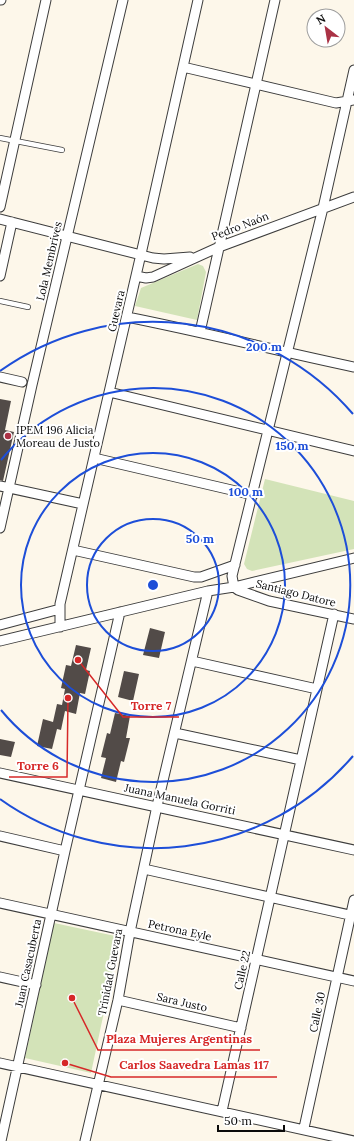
<svg xmlns="http://www.w3.org/2000/svg" width="354" height="1141" font-family="Lora,serif">
<style>
.green{fill:#d3e3b8}
.building{fill:#524b48}
.lines{fill:none;stroke-linecap:round;stroke-linejoin:round}
.lane-casing{stroke:#3d3d3d;stroke-width:6}
.street-casing{stroke:#3d3d3d;stroke-width:11}
.lane{stroke:#fff;stroke-width:4.5}
.street{stroke:#fff;stroke-width:9}
.ring{fill:none;stroke:#1d4ed8;stroke-width:2}
.poi-dot{fill:#aa3245;stroke:#fff;stroke-width:1.5}
.labels{text-anchor:middle;stroke-width:4;stroke-linejoin:round;paint-order:stroke}
.street-label{font-size:11px;fill:#0a0a0a;stroke:#fff}
.poi-label{font-size:11px;fill:#0a0a0a;stroke:#fff;text-anchor:start}
.centre{fill:#1d4ed8;stroke:#fff;stroke-width:2}
.ring-label{font-size:12px;text-anchor:middle;font-weight:bold;fill:#1d4ed8;stroke:#fff;stroke-width:4;stroke-linejoin:round;paint-order:stroke}
.leader{fill:none;stroke:#d62828;stroke-width:1.5}
.callout-dot{fill:#d62828;stroke:#fff;stroke-width:1.5}
.callout-label{font-size:12px;text-anchor:middle;font-weight:bold;fill:#d62828;stroke:#fff;stroke-width:4;stroke-linejoin:round;paint-order:stroke}
</style>
<rect width="100%" height="100%" fill="#fdf7ea"/>
<!-- green -->
<path class="green" d="M198 264 203 266 206 272 197 320 135 306 141 288Z
M265 479 354 501V549L252 571 247 569 244 564Z
M54 923 120 937 91 1073 25 1058Z"/>
<!-- building -->
<path class="building" d="M0 399 11 401 5 430 14 432 3 481 0 480Z
M150 628 165 632 159 658 143 655Z
M76 645 91 648 86 670 90 671 85 694 80 693 76 714 65 711 61 730 57 729 52 749 37 746 43 719 53 722 57 704 62 705 65 689 61 688 66 665 71 666Z
M124 671 139 674 133 701 118 697Z
M115 713 130 716 126 738H130L124 762 121 761 116 782 101 778 106 758 101 757 107 733 110 734Z
M0 739 15 742 11 757 0 755Z"/>
<g class="lines">
<!-- lane casing -->
<g class="lane-casing">
<path id="lane" d="M0 138 62 150
M0 301 28 307"/>
</g>
<!-- street casing -->
<g class="street-casing">
<path id="street" d="M0 0H1
M183 67 336 103 354 100
M0 207 46 0
M0 219 153 258 164 259 190 257
M0 276 12 222
M136 276 146 278 153 277 219 247 354 197
M127 317C203 332 278 351 354 367
M200 332 275 0
M0 377 22 382
M109 392 354 451
M94 458 253 495
M0 486 83 504
M0 528 32 385 123 0
M73 550 194 577H201L235 565
M234 587 232 576 323 208 354 70
M234 587 238 590 269 601 354 619
M0 625 60 609
M60 627V604L141 254 198 0
M0 641 208 591 234 587 354 558
M192 661 317 689
M175 733 301 760
M0 773 354 850
M0 836 65 851
M144 869 354 916
M0 903 354 981
M0 977 36 985
M118 1000 241 1028
M0 1063 354 1141
M222 1111 334 614
M304 1128 354 900
M1 1141 65 851 120 612
M85 1141 118 1000 130 932 157 806 208 591"/>
</g>
<!-- lane -->
<use href="#lane" class="lane"/>
<!-- street -->
<use href="#street" class="street"/>
</g>
<!-- distance rings -->
<g class="ring">
<circle cx="153" cy="585" r="66"/>
<circle cx="153" cy="585" r="132"/>
<path d="M1 460A197 197 0 1 1 1 710"/>
<path d="M353 756A263 263 0 0 1 0 799M0 371A263 263 0 0 1 353 414"/>
</g>
<!-- markers -->
<circle class="poi-dot" cx="8" cy="436" r="4"/>
<g class="labels">
<!-- street labels -->
<g class="street-label">
<text transform="translate(240 226) rotate(-21)" y="4">Pedro Naón</text>
<text transform="translate(49 261) rotate(-77)" y="4">Lola Membrives</text>
<text transform="translate(116 311) rotate(-77)" y="4">Guevara</text>
<text transform="translate(296 593) rotate(14)" y="4">Santiago Datore</text>
<text transform="translate(180 799) rotate(12)" y="4">Juana Manuela Gorriti</text>
<text transform="translate(180 930) rotate(12)" y="4">Petrona Eyle</text>
<text transform="translate(28 963) rotate(-78)" y="4">Juan Casacuberta</text>
<text transform="translate(242 970) rotate(-77)" y="4">Calle 22</text>
<text transform="translate(110 972) rotate(-79)" y="4">Trinidad Guevara</text>
<text transform="translate(182 1002) rotate(13)" y="4">Sara Justo</text>
<text transform="translate(317 1012) rotate(-78)" y="4">Calle 30</text>
</g>
<!-- poi labels -->
<g class="poi-label">
<text x="16" y="434">IPEM 196 Alicia<tspan x="16" dy="13">Moreau de Justo</tspan></text>
</g>
</g>
<circle cx="153" cy="585" r="6" class="centre"/>
<g class="ring-label">
<text x="264" y="351">200 m</text>
<text x="292" y="450">150 m</text>
<text x="246" y="496">100 m</text>
<text x="200" y="543">50 m</text>
</g>
<!-- callouts -->
<path class="leader" d="M78 660L123 717H179M68 698L67 777H9M72 998L98 1050H260M65 1063L111 1077H277"/>
<g class="callout-dot">
<circle cx="78" cy="660" r="4"/>
<circle cx="68" cy="698" r="4"/>
<circle cx="72" cy="998" r="4"/>
<circle cx="65" cy="1063" r="4"/>
</g>
<g class="callout-label">
<text x="151" y="710">Torre 7</text>
<text x="38" y="770">Torre 6</text>
<text x="179" y="1043">Plaza Mujeres Argentinas</text>
<text x="194" y="1069">Carlos Saavedra Lamas 117</text>
</g>
<!-- north arrow -->
<g transform="translate(326 28) rotate(329)"><circle r="19" fill="#ffffff" stroke="#9d9d9d"/>
<path d="M0-3L7 15L0 10L-7 15Z" fill="#aa3245"/>
<text y="-6" font-size="11" font-weight="bold" text-anchor="middle" fill="#0a0a0a">N</text>
</g>
<!-- scale -->
<path d="M218 1125v6h66v-6" fill="none" stroke="#0a0a0a" stroke-width="2"/>
<text x="224" y="1125" font-size="12" fill="#0a0a0a" stroke="#ffffff" stroke-width="3" paint-order="stroke">50 m</text>
</svg>
